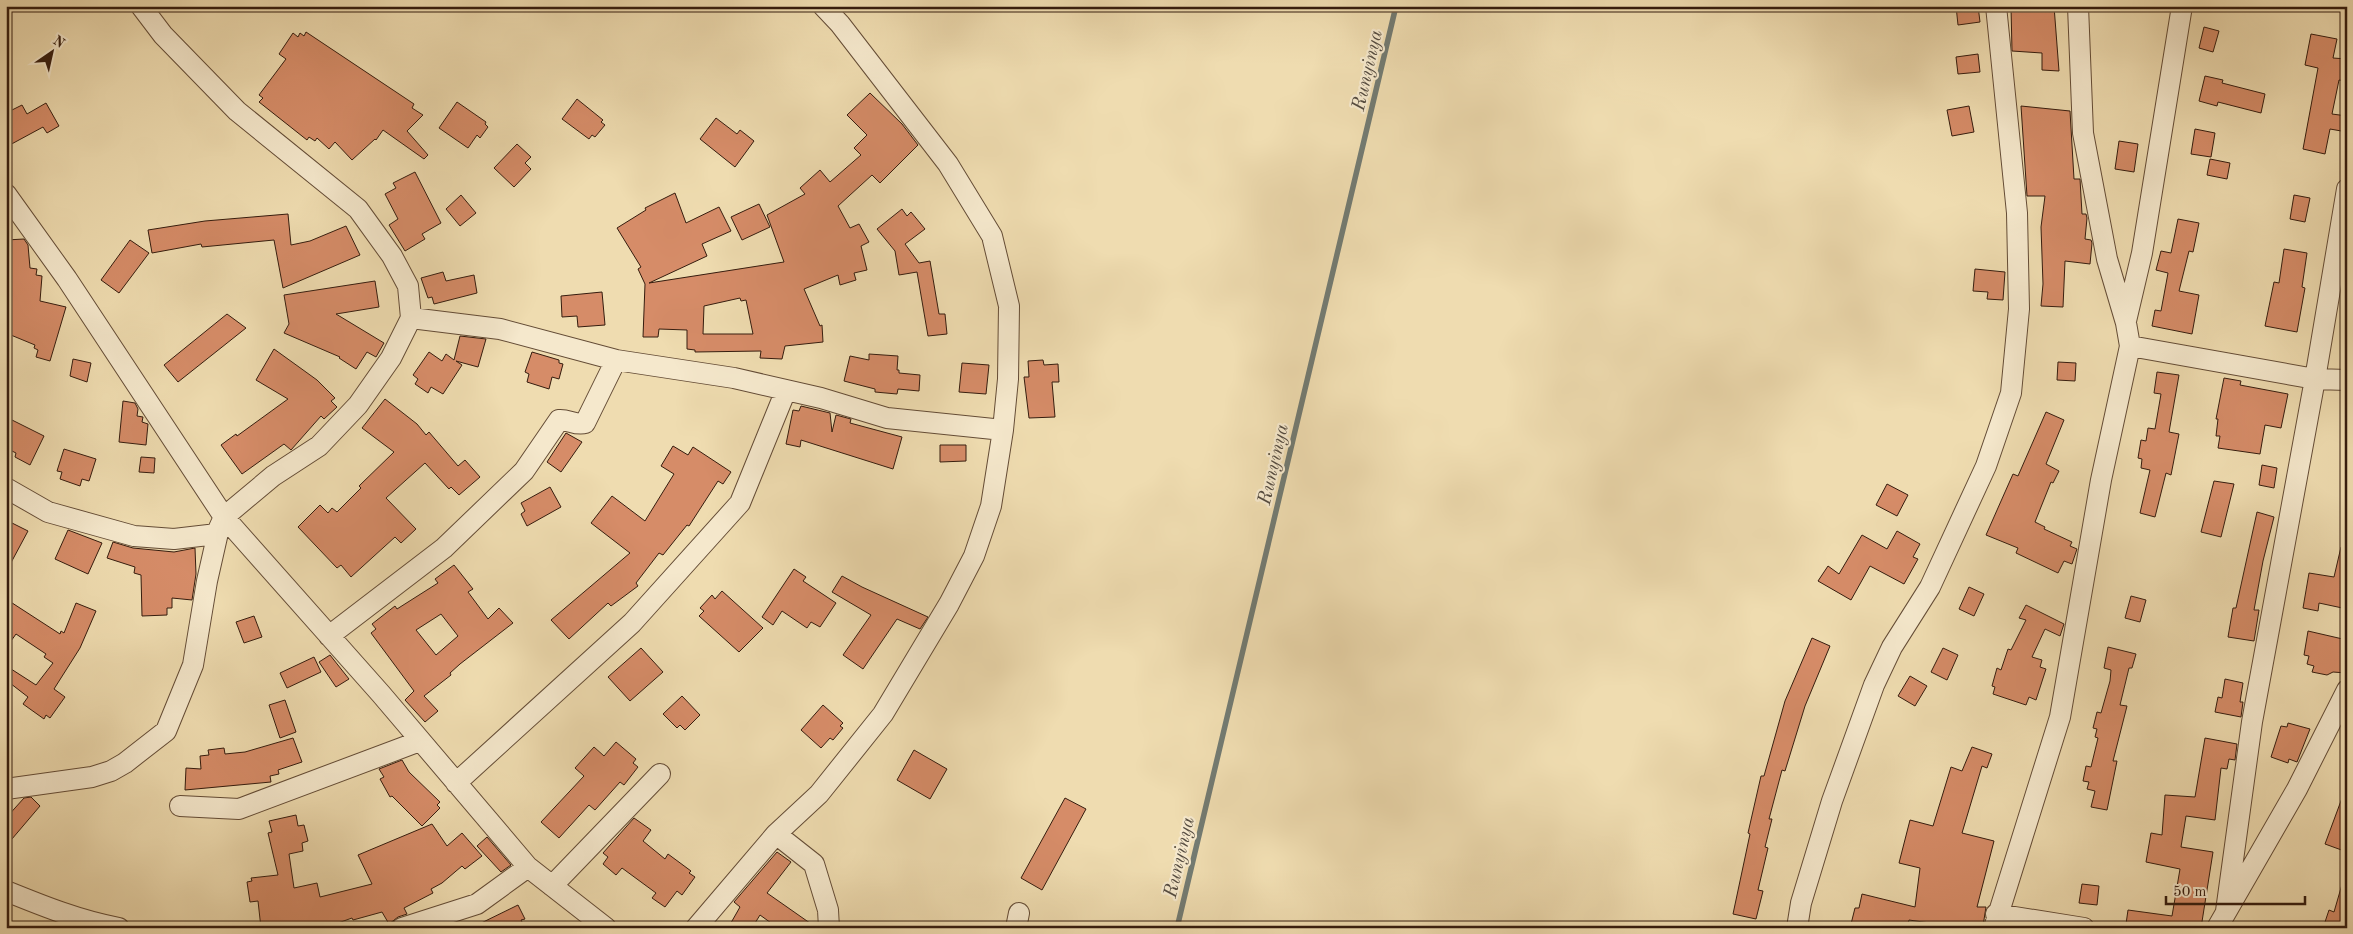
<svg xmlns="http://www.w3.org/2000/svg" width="2353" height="934" font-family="'Old Standard TT',serif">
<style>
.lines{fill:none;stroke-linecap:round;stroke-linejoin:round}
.stream{stroke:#737b72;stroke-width:5.5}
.building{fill:#d68c68;stroke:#351c0e;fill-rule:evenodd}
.minor-casing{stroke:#644c36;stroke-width:22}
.minor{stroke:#f5e8cc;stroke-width:20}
.labels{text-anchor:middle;stroke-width:4.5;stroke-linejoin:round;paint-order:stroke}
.water-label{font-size:19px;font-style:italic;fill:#544b40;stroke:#f5e8cc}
</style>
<rect width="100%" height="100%" fill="#efdcb0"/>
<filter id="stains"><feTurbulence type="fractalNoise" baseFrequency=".004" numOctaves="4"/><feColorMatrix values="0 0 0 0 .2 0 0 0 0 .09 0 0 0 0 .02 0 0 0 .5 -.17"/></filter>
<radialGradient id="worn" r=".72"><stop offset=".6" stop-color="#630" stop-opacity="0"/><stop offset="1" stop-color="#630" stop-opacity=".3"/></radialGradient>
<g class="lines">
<!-- stream -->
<path class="stream" d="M1177 928 1396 6"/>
</g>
<!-- building -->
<path class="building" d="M1956 6H1978L1980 22 1958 25Z
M2031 6H2054L2059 71 2042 70V53L2012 51 2011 7Z
M2204 27 2219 31 2213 52 2199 48Z
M306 32 414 104 412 108 423 115 407 131 428 155 424 159 383 130 376 140 375 139 352 160 335 142 329 149 317 138 315 141 309 137 307 140 259 102 263 98 259 95 286 59 279 54 293 33 298 37 300 33 304 36Z
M2311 34 2337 39 2333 58 2347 59V81L2339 80 2332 114 2347 116V132L2330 129 2325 154 2303 149 2318 68 2305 65Z
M1978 54 1980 72 1958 74 1956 57Z
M2205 76 2223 80 2222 83 2265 94 2261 113 2218 102 2217 106 2199 101Z
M870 93 902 124 918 145 880 183 872 175 838 206 850 228 859 224 869 242 861 246 867 270 854 273 856 280 840 285 838 275 804 289 820 326 822 325 823 342 785 346 782 359 760 358 761 351 695 352V350L687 349V330L659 329 658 337H643L645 284 638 269 641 267 617 228 646 210 645 208 675 193 686 223 719 207 731 231 702 244 707 256 649 283 784 262 767 215 805 194 800 188 820 170 830 182 861 155 854 148 867 135 847 115ZM740 298 741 301 746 300 753 334H703L704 306Z
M577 99 603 120 601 122 605 125 595 137 592 135 589 139 562 119Z
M457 102 486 122 485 124 488 127 480 138 477 135 468 148 439 128Z
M46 103 59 126 47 133 43 127 6 147V113L22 105 27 114Z
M1969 106 1974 132 1952 136 1947 110Z
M2021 106 2070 111 2074 179H2080L2082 214H2086L2087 218 2085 239 2091 240 2092 243 2090 264 2065 261 2063 307 2041 306 2043 284 2041 227 2045 196H2027Z
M716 118 737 134 740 130 754 141 735 167 700 139Z
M2195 129 2215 133 2211 157 2191 154Z
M2119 141 2138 144 2134 172 2115 169Z
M517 144 531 157 525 163 531 169 514 187 494 168Z
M2210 159 2230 163 2227 179 2207 175Z
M415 172 441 223 422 234 425 239 405 251 389 225 398 219 385 194 396 188 393 183Z
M461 195 476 213 460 226 446 209Z
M2294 195 2310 198 2305 222 2290 219Z
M759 204 770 227 742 240 731 217Z
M902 209 907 216 911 212 925 229 905 244 919 263 930 261 939 314H945L947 334 928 336 917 272 899 275 895 251 877 229Z
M288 214 291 245 310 241 346 226 360 255 283 288 274 240 202 247 201 244 152 253 148 230 205 221Z
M2178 219 2199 223 2193 252 2189 251 2179 291 2199 295 2192 334 2152 326 2155 310 2161 311 2168 273 2156 270 2161 251 2171 253Z
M24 239 28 245 30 268 37 269 36 275 42 276 40 301 66 307 50 361 36 357 38 350 34 348 35 345 6 333 10 260H6V240Z
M130 240 149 253 119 293 101 280Z
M2284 249 2307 253 2302 287 2305 288 2297 332 2265 326 2274 282 2279 283Z
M1975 269 2005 272 2003 300 1987 299 1988 292 1973 291Z
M443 272 446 281 474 275 477 293 434 304 432 297 428 298 421 278Z
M375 281 379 307 336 314 384 343 376 357 367 352 356 369 339 358 340 357 284 333 289 324 284 295Z
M602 292 605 325 578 327 577 316 562 317 561 296Z
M227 314 246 328 178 382 164 365Z
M460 336 486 339 478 367 456 361 462 365 443 394 431 387 428 393 415 384 418 379 413 375 429 352 442 361 446 354 454 360Z
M274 349 317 380 335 398 331 401 337 407 324 419 321 416 291 450 284 444 242 474 221 445 236 434 237 436 288 399 256 380Z
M532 352 559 360V363L563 364 559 379 552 377 549 389 527 382 529 374 525 372Z
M869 354 898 356 897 370H899V373L920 375 919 391 898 389 897 394 875 392V389L844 381 850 356 869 360Z
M73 359 91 363 87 382 70 376Z
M1043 360 1044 365 1058 364 1059 382H1052L1055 417 1029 418 1024 377H1029L1028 361Z
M2058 362 2076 363 2075 381 2057 380Z
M962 363 989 365 986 394 959 392Z
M2157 372 2179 375 2169 432 2179 434 2171 475 2166 473 2155 517 2140 513 2150 470 2141 468 2142 459 2138 458 2141 440 2146 441 2148 428 2155 429 2161 394 2154 393Z
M2224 378 2241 381 2240 385 2288 394 2281 428 2265 425 2260 454 2218 448 2220 436H2216L2218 419H2216Z
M385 399 417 424 426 435 429 432 458 466 465 460 480 477 459 495 451 487 449 489 425 463 386 498 416 529 401 543 395 537 351 577 341 565 337 568 298 527 320 505 328 513 332 508 337 512 361 488 359 486 394 452 362 428Z
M123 401 135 403 138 409 137 416 143 417 142 422 148 424 146 445 119 442Z
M801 406 830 413 832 432 836 415 851 419 850 423 902 437 893 469 801 440 800 447 786 444 793 410 799 411Z
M2046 412 2064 420 2046 464 2059 471 2053 483 2051 482 2035 522 2045 527 2044 529 2072 542 2070 546 2077 549 2072 564 2064 561 2058 573 2016 553 2018 548 1986 535 2013 474 2018 476Z
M12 420 44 436 30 465 15 457 16 453 6 448V432Z
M566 433 582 442 561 472 547 462Z
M940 445H966V461L940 462Z
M673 446 688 455 693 447 731 472 723 484 718 481 689 526 687 525 663 555 659 553 636 583 638 586 611 606 608 603 569 639 551 620 630 553 591 523 612 496 645 521 674 474 661 466Z
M64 449 96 459 89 481 82 479 80 486 60 479 62 472 57 471Z
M141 457 155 458 154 473 139 472Z
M2262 465 2277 468 2274 488 2259 485Z
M2214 481 2234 484 2221 537 2201 532Z
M1887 484 1908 495 1897 516 1876 505Z
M550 487 561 507 527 526 521 514 525 511 521 503Z
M2257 512 2274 517 2263 561 2254 610H2259L2254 641 2228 637 2233 608H2236Z
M6 520 28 531 6 572Z
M68 530 102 543 88 574 55 559Z
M1897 531 1920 544 1913 557 1918 559 1904 584 1870 566 1851 600 1818 581 1828 566 1839 574 1862 535 1887 549Z
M113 542 133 548 174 552 195 548 196 574 192 600 172 598V608H167V615L142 616 141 575 134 573 135 567 107 558Z
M2341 547H2347V609L2319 603 2318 611 2303 608 2309 573 2334 577Z
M454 565 473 589 468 592 488 619 499 608 513 623 460 664 450 673 451 675 424 696 438 711 425 722 405 700 414 691 371 633 376 629 372 624 395 606 397 609 438 583 435 579ZM441 614 458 636 436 655 416 630Z
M794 569 806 577 803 581 836 603 820 627 811 622 807 628 782 611 773 625 762 617Z
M842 576 862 587 928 617 920 629 897 619 863 669 843 655 871 615 832 592Z
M1969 587 1984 594 1974 616 1959 609Z
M722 591 763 628 739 652 699 616 704 611 700 608 712 595 715 599Z
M2131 596 2146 600 2140 622 2125 618Z
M6 599 60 634 61 631 64 633 76 603 96 611 80 648 54 689 65 697 50 718 46 715 44 719 23 704 28 697 6 680 8 667 36 685 53 663 44 657 46 654 16 634 6 648Z
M2026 605 2064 624 2060 636 2045 629 2032 657 2042 660 2040 667 2046 669 2036 700 2029 697 2026 705 1993 694 1995 687 1992 686 1997 668 2001 670 2008 649 2011 650 2026 620 2019 618Z
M254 616 262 637 244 643 236 622Z
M2308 631 2347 640V673L2333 672 2327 675 2312 672 2314 666 2307 664 2309 656 2304 655Z
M1812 638 1830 646 1805 706 1785 771 1782 770 1769 819H1772L1765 847 1768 848 1758 890 1763 891 1756 919 1733 914 1750 834 1748 833 1761 776H1764L1785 701Z
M2108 647 2136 654 2132 668H2129L2120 705 2127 706 2113 761H2117L2107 810 2091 807 2095 791 2087 789 2089 782 2083 781 2086 766 2091 767 2098 738 2095 737 2097 729 2093 728 2097 712 2101 713 2110 681 2111 670 2104 668Z
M641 648 663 672 630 701 608 677Z
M1943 648 1958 655 1947 680 1931 672Z
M330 655 349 679 336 687 319 662Z
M314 657 321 672 287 688 280 673Z
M1910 676 1927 686 1915 706 1898 696Z
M2225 679 2243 683 2240 702H2243L2241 717 2215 712 2218 697 2222 698Z
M682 696 700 715 685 730 680 725 677 728 663 714Z
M285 700 296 732 280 738 269 705Z
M823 705 843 723 840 726 843 728 833 740 830 738 821 748 801 730Z
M2288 723 2310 729 2297 762 2289 759 2288 763 2271 757 2281 726 2287 727Z
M293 738 302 762 278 770 279 774 270 776 271 782 185 790 186 768 201 769 200 756 209 755 208 750 224 748 225 754 245 752Z
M2205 738 2237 744 2235 760 2229 759 2227 769 2221 768 2215 820 2186 816 2181 847 2213 852 2201 928H2149L2126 924 2128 910 2172 916 2180 869 2146 862 2151 833 2162 835 2165 795 2195 797Z
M616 742 636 759 633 763 638 767 624 785 620 782 595 810 589 805 559 838 541 822 584 776 575 768 594 747 604 756Z
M1972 747 1992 754 1987 768 1982 766 1962 833 1994 841 1977 907H1986L1983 926 1944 925 1909 920 1907 928H1850L1855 908H1859L1862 894 1915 907 1920 868 1899 863 1910 820 1933 826 1951 767 1962 771Z
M914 750 947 769 930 799 897 780Z
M402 760 409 772 440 802 437 805 440 808 422 826 392 796 390 797 380 779 384 777 379 769Z
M2345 790H2347V852L2325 844Z
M31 797 40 806 6 846V818L24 798Z
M1065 798 1086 809 1042 890 1021 878Z
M296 815 298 826 304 825 308 841 302 843 303 851 289 854 294 888 317 883 320 897 372 884 358 855 432 824 447 846 462 833 482 856 465 869 462 866 442 883 431 889 433 893 404 908 407 914 398 917 389 924 382 912 353 920 352 918 324 928H261L258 901 250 902 247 882 252 881 251 878 278 875 268 833 272 832 269 821Z
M634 818 651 830 643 841 665 859 668 854 691 871 689 873 695 877 682 895 677 891 665 907 652 898 656 893 622 868 616 875 603 864 608 857 603 853Z
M487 837 511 865 501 872 477 846Z
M777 852 791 862 767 893 817 928H778L760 915 752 928H728L740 907 734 902Z
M2343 881 2347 882V928H2323L2329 910 2334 912Z
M2082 884 2099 886 2097 905 2079 903Z
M518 905 525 919 521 920 525 928H471Z"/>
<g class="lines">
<!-- minor casing -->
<g class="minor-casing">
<path id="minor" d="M6 194 67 279 224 517 381 694 528 867 606 928
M411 318 500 329 616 360 734 378 821 398 887 418 1003 430
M2126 321 2142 253 2182 6
M2130 346 2315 379 2347 380
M6 488 48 512 134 536 174 539 217 534
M329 636 444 548 524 471 559 420C568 419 576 426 585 423L616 360
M456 783 632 623 740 503 786 390
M6 789 92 777 111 771 125 763 166 731 193 665 207 581 219 528 224 517 273 476 319 446 358 405 391 358 411 318 408 286 392 256 358 209 237 111 163 35 141 6
M180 806 239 809 420 741
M776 834 814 864 828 910 829 928
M552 886 660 774
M6 891C43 906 80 921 119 928
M2226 911 2252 722 2315 379 2347 189
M1996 914 2084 928
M402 928 477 904 528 867
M696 928 776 834 819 794 883 714 949 604 974 556 991 506 1003 430 1008 379 1009 306 992 236 948 164 840 24 823 6
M1016 928 1019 913
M1797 928 1801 903 1832 801 1874 685 1892 647 1930 587 1986 466 2011 393 2019 309 2017 213 1996 6
M1994 928 2060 717 2101 480 2130 346 2126 323 2107 259 2083 133 2078 6
M2217 928 2297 789 2347 690"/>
</g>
<!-- minor -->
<use href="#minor" class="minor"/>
</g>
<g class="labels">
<!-- water labels -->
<g class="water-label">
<text transform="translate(1366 70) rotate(-77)" y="7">Runyinya</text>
<text transform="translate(1272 464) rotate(-77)" y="7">Runyinya</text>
<text transform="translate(1178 857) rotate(-77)" y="7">Runyinya</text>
</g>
</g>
<!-- margin -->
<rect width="2353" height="934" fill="none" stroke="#efdcb0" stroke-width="25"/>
<rect x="8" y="8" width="2338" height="919" fill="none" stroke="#351c0e" stroke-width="2.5"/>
<rect x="12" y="12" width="2328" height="909" fill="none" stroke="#351c0e"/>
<!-- north arrow -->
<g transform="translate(52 52) rotate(34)" stroke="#f5e8cc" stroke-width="4" paint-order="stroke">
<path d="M0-4L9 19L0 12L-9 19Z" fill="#351c0e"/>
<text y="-8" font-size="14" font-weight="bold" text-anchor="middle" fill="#351c0e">N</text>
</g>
<!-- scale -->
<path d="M2166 896v8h139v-8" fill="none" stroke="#351c0e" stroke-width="2.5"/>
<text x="2173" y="896" font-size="15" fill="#351c0e" stroke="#f5e8cc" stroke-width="4" paint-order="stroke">50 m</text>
<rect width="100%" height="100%" filter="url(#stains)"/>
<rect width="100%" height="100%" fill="url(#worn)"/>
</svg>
